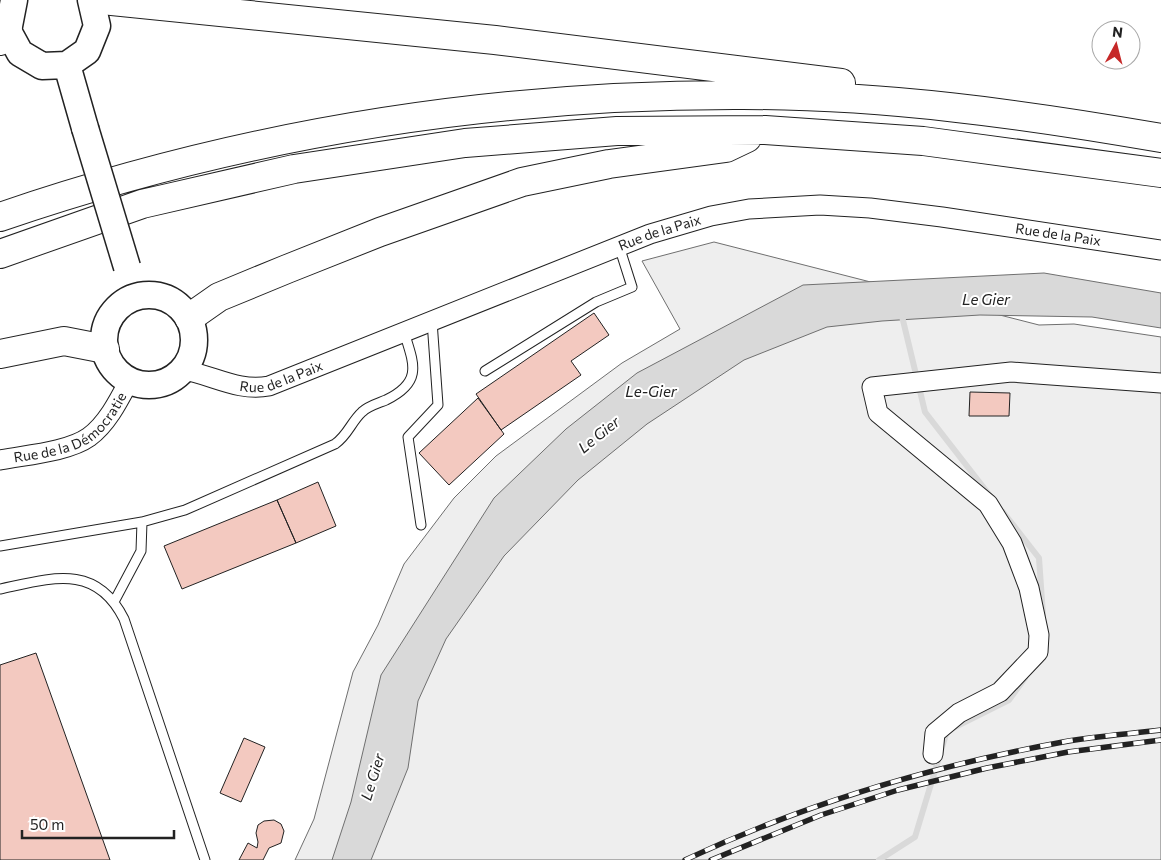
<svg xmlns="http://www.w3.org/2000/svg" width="1161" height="860" font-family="Commissioner,sans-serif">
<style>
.green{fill:#eee;stroke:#6f6f6f}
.water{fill:#d9d9d9;stroke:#6f6f6f}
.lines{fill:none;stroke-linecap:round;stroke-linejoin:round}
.stream{stroke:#d9d9d9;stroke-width:6}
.building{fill:#f3c9c0;stroke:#222}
.service-casing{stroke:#222;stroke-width:11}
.minor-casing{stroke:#222;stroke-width:21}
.secondary-casing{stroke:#222;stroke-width:29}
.motorway-casing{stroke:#222;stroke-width:30}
.service{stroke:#fff;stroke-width:9}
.minor{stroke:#fff;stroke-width:19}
.secondary{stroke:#fff;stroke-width:26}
.motorway{stroke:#fff;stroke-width:28}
.rail-casing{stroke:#222;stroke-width:5.5}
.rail{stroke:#fff;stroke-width:4;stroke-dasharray:11;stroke-linecap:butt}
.secondary-bridge-casing{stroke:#222;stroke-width:29;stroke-linecap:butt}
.secondary-bridge{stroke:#fff;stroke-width:26}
.labels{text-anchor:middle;stroke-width:4;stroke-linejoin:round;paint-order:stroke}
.street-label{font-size:14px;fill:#222;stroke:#fff}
.water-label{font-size:15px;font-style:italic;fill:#222;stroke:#fff}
</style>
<rect width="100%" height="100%" fill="#fff"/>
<!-- green -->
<path class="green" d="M714 242 1039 325 1074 324 1161 337V860H295L314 819 353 672 378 625 404 564 454 498 496 456 622 363 680 329 642 261Z"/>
<!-- water -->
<path class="water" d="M1044 273 1161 293V328L1092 317 980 315 882 321 827 327 744 360 647 424 578 480 504 556 446 639 418 701 408 768 371 860H332L351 802 381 675 494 498 566 429 637 373 803 285Z"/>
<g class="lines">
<!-- stream -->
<path class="stream" d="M901 312 925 412 991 497
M1003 512 1039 558 1043 615
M879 860 915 837 947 731 1009 700 1025 678"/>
</g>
<!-- building -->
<path class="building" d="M594 313 609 335 571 361 581 375 501 430 476 394Z
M970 392 1010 393 1009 416H969Z
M478 398 504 434 449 485 419 453Z
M318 482 336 526 296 543 277 500Z
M277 500 296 543 182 589 164 546Z
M36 653 110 860H0V665Z
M244 738 265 747 241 802 220 793Z
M274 820 281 824 284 831 281 843 269 848 263 860H239L248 843 257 848 258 842 256 833 258 825 264 821Z"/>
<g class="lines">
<!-- service casing -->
<g class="service-casing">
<path id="service" d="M485 371 596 302 632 287 619 246
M421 525 408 437 438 405 432 321
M0 546 142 522 185 510 335 444C348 435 351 422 362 412 368 406 379 403 386 400 423 382 414 364 404 332
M0 589C52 578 96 563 124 619L205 860
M115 600 141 551 142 522"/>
</g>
<!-- minor casing -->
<g class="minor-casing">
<g id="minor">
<path id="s1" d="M183 370C213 375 238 392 269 386L650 234 711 216 749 209 820 205 870 208 942 217 1161 250"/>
<path id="s2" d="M0 460C25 455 68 452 89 437 107 424 119 400 129 381"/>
<path d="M933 754 935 733 959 713 1000 692 1038 652 1039 635 1029 588 1012 543 988 504 878 413 872 387 1011 372 1161 383"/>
</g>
</g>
<!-- secondary casing -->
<g class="secondary-casing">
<path id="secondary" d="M14 0 8 31 20 53 42 66 67 65 87 51 97 26 91 0
M67 65 85 128
M104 340a45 45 0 1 1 90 0a45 45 0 1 1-90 0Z"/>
</g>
<!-- motorway casing -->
<g class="motorway-casing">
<path id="motorway" d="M102 0 495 40 841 83
M0 41 8 31
M0 217C242 134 487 94 743 95 883 95 1024 114 1161 138
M0 254 142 204 294 169 465 143 617 131 765 130 923 141 1161 173
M189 318 219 297 287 269 380 232 522 182 609 164 726 148 747 138
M0 354 64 341 105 349"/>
</g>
<!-- service -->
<use href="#service" class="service"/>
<!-- minor -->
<use href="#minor" class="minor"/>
<!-- secondary -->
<use href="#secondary" class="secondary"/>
<!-- motorway -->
<use href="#motorway" class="motorway"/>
<!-- rail casing -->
<g class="rail-casing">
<path id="rail" d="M685 860C806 803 933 766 1063 742 1095 736 1129 734 1161 730
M711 860 821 815 898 790 987 768 1068 752 1161 740"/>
</g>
<!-- rail -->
<use href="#rail" class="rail"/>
<!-- secondary-bridge casing -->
<g class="secondary-bridge-casing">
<path id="secondary-bridge" d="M85 128 127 267"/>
</g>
<!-- secondary-bridge -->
<use href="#secondary-bridge" class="secondary-bridge"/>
</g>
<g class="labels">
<!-- street labels -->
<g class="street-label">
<text dy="5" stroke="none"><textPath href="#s1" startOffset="508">Rue de la Paix</textPath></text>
<text dy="5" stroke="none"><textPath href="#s1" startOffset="912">Rue de la Paix</textPath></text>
<text dy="5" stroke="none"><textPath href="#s1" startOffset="102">Rue de la Paix</textPath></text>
<text dy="5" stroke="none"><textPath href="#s2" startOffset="81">Rue de la Démocratie</textPath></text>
</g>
<!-- water labels -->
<g class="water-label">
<text x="986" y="305">Le Gier</text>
<text x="651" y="397">Le-Gier</text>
<text transform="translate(599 435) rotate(-39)" y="5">Le Gier</text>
<text transform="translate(373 777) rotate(-73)" y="5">Le Gier</text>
</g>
</g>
<!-- north arrow -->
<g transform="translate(1116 45) rotate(7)"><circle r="24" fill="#ffffff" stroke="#a7a7a7"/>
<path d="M0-4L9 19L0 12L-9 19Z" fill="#c62828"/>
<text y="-8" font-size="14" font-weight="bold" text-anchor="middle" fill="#222222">N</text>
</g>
<!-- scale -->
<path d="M22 830v8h152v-8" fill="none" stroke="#222222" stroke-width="2.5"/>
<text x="30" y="830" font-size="15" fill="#222222" stroke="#ffffff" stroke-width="4" paint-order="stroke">50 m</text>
</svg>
